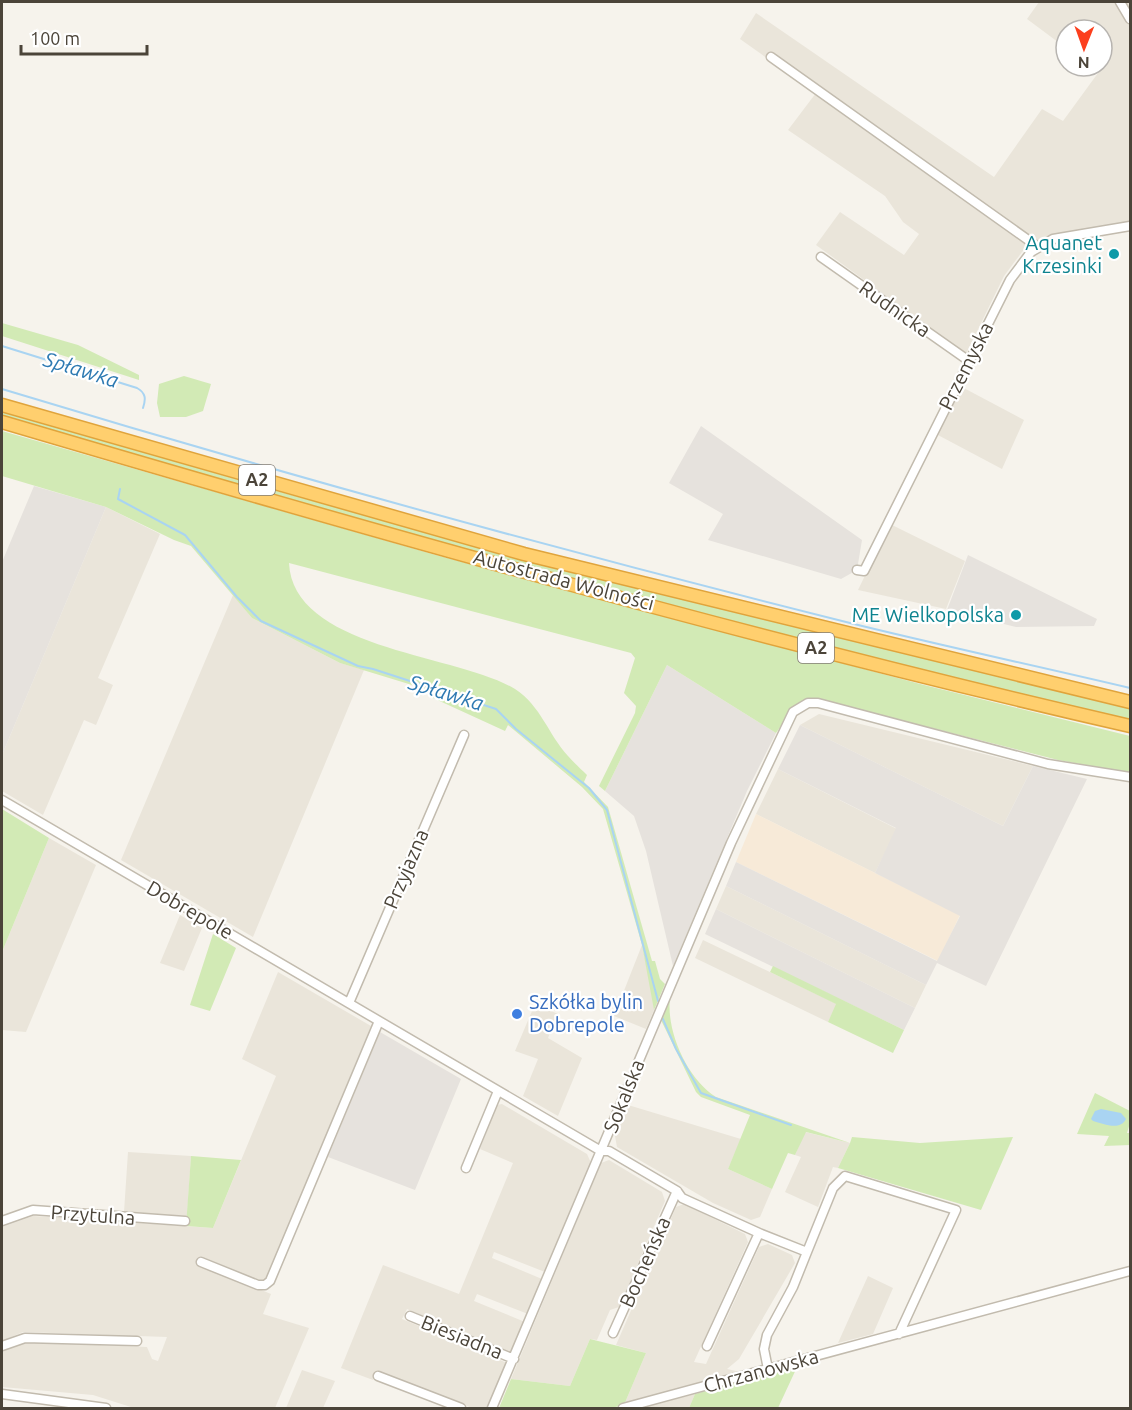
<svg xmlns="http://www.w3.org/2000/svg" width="1132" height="1410" font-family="Ubuntu,sans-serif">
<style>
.residential{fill:#eae5da}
.commercial{fill:#f7ead8}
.industrial{fill:#e6e2dd}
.green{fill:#d2eab5}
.water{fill:#a9d4f2}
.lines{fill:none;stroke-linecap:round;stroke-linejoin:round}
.stream{stroke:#a9d4f2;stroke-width:2}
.minor-casing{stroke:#c2bbae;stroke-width:11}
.highway-casing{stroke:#e0a43c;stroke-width:15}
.minor{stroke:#fff;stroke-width:8}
.highway{stroke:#ffcf6e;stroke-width:12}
.culture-dot{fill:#0f9aa8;stroke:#fff;stroke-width:2}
.shop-dot{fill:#3f7fe0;stroke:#fff;stroke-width:2}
.labels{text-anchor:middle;stroke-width:4.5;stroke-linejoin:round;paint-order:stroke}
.shield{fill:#fff;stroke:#817c74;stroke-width:1.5}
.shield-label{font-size:18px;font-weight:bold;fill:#4b4439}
.culture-label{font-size:20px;fill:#0d838f;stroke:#fff;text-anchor:end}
.street-label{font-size:20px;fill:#4b4439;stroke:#fff}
.shop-label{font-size:20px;fill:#366cbe;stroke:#fff;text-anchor:start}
.water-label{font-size:21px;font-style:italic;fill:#2e7ab2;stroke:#fff}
</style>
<rect width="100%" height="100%" fill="#f6f3ec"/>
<!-- residential -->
<path class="residential" d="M1039 2H1130V223L1054 234 1025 248 1004 276 966 354 816 245 840 212 904 255 919 234 903 222 885 196 788 130 816 93 740 39 756 13 994 177 1042 109 1063 121 1098 73 1090 66H1102V30H1066V48L1027 19Z
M960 386 1024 420 1002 469 936 434Z
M106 507 160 534 98 678 113 685 96 725 84 720 43 815 2 791V755Z
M890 524 965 561 946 609 858 590Z
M233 595 252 618 340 663 364 670 253 937 121 860Z
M819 714 1033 766 1003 826 800 725Z
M778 769 897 829 875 873 756 814Z
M49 838 96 865 26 1032 2 1030V952Z
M726 886 926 985 915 1008 716 909Z
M180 915 202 928 184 971 160 963Z
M703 940 837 1004 828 1022 695 958Z
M642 945 654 1001V1010L646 1029 614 1016Z
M278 972 371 1026 266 1280 260 1282 198 1264 271 1294 263 1314 309 1328 275 1408H134L93 1395 2 1387V1352L24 1342 147 1347 152 1359 158 1361 167 1337 23 1332 2 1341V1227L33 1216 213 1228 276 1076 242 1059Z
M535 1004 558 1014 548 1038 582 1058 558 1116 523 1096 538 1059 515 1051Z
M502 1104 587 1154 591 1163 545 1272 494 1252 492 1258 542 1279 528 1314 477 1294 474 1301 525 1322 512 1353 407 1309 402 1319 507 1363 488 1408H472L377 1371 373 1380 341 1368 383 1265 459 1294 513 1163 480 1149 497 1105Z
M628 1105 741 1139 728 1169 772 1189 760 1217 751 1220 713 1203 617 1147 615 1136Z
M805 1132 850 1143 838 1168 833 1167 818 1207 785 1192 801 1157 795 1155Z
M128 1152 191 1156 187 1216 124 1212Z
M609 1160 662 1192 665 1201 619 1307 610 1310 597 1340 590 1339 570 1386 511 1379 601 1163Z
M684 1204 745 1234 748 1242 694 1362 706 1364 759 1247 768 1244 792 1255 795 1263 739 1359 727 1369 745 1373 624 1405 646 1353 616 1345 676 1207Z
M868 1276 893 1288 873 1334 838 1343Z
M302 1370 335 1381 323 1408H286Z
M695 1394 689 1408H641Z"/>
<!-- commercial -->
<path class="commercial" d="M756 814 960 915 938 961 736 862Z"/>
<!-- industrial -->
<path class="industrial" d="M701 426 862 540 857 570 841 579 708 540 723 514 669 483Z
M34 486 106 507 2 755V562Z
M968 555 1097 619 1094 626 1016 627 947 610Z
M667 665 776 733 747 791 673 966 646 851 634 816 605 791Z
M800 725 1003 826 1033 766 1087 779 986 986 937 963 926 985 726 886 736 862 937 961 960 916 875 873 896 828 778 769Z
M716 909 915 1008 904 1030 705 934Z
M380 1032 461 1079 415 1190 328 1157Z"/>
<!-- green -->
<path class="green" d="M2 323 78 345 139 375V380L2 336Z
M184 376 211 384 203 411 186 417H160L157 403 159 384Z
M2 411 266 488 590 577 1130 707V721C751 630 375 528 2 416Z
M2 431 436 555 924 685 1130 736V773L1058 760 829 702 794 707 776 733 667 665 605 791 599 786 635 713 636 706 624 693 635 658 631 653 289 563C293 650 458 654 515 689 541 706 548 734 568 756 574 763 581 769 587 775L584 782 608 807 652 961H655L660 979 665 984 654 1010 642 945 603 809 582 787 508 725 505 731 433 698 435 692 340 663 252 618 191 546 174 540 106 507 2 476Z
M2 809 49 838 2 952Z
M213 934 236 948 210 1011 190 1005Z
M773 966 904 1030 893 1053 828 1022 836 1004 770 972Z
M670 998C666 1031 687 1079 716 1097L850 1143 852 1137 920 1143 1013 1137 981 1210 838 1168 850 1143 806 1132 795 1155 788 1153 772 1189 728 1169 750 1115 701 1097 696 1092 660 1018Z
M1095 1093 1130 1111V1123L1127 1133H1130V1145L1104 1146 1109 1136 1077 1134Z
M191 1156 241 1160 213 1228 186 1226Z
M590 1339 646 1353 624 1405 611 1408H499L511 1379 570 1386Z
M798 1365 778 1408H689L695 1394Z"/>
<!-- water -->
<path class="water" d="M1101 1109 1121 1113 1126 1119C1120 1131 1104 1124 1093 1121L1091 1119 1095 1111Z"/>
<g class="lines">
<!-- stream -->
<path class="stream" d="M2 346 137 388C146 393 146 399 143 408
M2 389C282 474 566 552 850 623 943 646 1037 666 1130 688
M120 489 118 499 185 535 237 597 261 621 358 666 373 669 496 709 516 729 589 788 607 810 658 1001
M662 1017 676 1049 701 1093 791 1125"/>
<!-- minor casing -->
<g class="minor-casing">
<path id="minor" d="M1120 2 1130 19
M771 57 1038 247
M821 257 969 361
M857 570 864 571 1010 280 1031 252 1053 239 1130 226
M2 800 601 1151H609L677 1191 682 1198 759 1233 707 1346
M349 1003 464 735
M466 1168 498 1091
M2 1221 33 1210 185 1221
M759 1233 807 1252 833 1188 845 1176 956 1210 899 1334
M201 1262 258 1285H265L270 1281 379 1021
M410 1316 514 1359
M613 1333 677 1191
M2 1346 25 1338 137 1341
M768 1369 764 1349 767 1335 793 1287 807 1252
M378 1376 461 1408
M2 1394 106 1408
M492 1408 731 843 793 712 808 703H818L1048 764 1130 777
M623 1408 1130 1271"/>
</g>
<!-- highway casing -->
<g class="highway-casing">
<path id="highway" d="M2 405 524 554 1130 702
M2 422C374 532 752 639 1130 726"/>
</g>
<!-- minor -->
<use href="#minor" class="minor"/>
<!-- highway -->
<use href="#highway" class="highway"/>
</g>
<!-- markers -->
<g class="culture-dot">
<circle cx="1114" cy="254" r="6"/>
<circle cx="1016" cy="615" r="6"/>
</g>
<circle class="shop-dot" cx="517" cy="1014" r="6"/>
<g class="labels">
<!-- shield labels -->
<g class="shield">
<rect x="239" y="465" width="36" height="30" rx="4.5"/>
<rect x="798" y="633" width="36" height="30" rx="4.5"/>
</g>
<g class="shield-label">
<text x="257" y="486">A2</text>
<text x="816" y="654">A2</text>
</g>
<!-- culture labels -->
<g class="culture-label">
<text x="1102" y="250">Aquanet<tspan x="1102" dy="23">Krzesinki</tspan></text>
<text x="1004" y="622">ME Wielkopolska</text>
</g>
<!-- street labels -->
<g class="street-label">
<text transform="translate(895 309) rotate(35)" y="7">Rudnicka</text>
<text transform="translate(966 366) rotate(-63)" y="7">Przemyska</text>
<text transform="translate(564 580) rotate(15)" y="7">Autostrada Wolności</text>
<text transform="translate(406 869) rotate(-67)" y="7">Przyjazna</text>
<text transform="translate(190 910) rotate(30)" y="7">Dobrepole</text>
<text transform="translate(624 1096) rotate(-68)" y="7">Sokalska</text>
<text transform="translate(93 1215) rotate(4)" y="7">Przytulna</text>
<text transform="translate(645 1262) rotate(-66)" y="7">Bocheńska</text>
<text transform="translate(462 1337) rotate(22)" y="7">Biesiadna</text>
<text transform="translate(761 1371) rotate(-15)" y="7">Chrzanowska</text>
</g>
<!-- shop labels -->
<g class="shop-label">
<text x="529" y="1009">Szkółka bylin<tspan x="529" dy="23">Dobrepole</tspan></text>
</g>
<!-- water labels -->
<g class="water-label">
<text transform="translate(81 370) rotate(17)" y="7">Spławka</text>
<text transform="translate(446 693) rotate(17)" y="7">Spławka</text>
</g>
</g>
<!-- border -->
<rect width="1132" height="1410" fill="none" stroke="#4b4439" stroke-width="6"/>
<!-- north arrow -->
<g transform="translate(1084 48) rotate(181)"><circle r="28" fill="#ffffff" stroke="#b7b4b0" stroke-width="1.5"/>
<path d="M0-4.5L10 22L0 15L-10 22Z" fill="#fc3f1d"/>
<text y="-9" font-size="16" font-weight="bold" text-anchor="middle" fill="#4b4439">N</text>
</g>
<!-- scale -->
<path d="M21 45v9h126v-9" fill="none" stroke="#4b4439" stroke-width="3"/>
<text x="30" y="45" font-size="18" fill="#4b4439" stroke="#ffffff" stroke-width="4.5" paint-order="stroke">100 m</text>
</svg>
